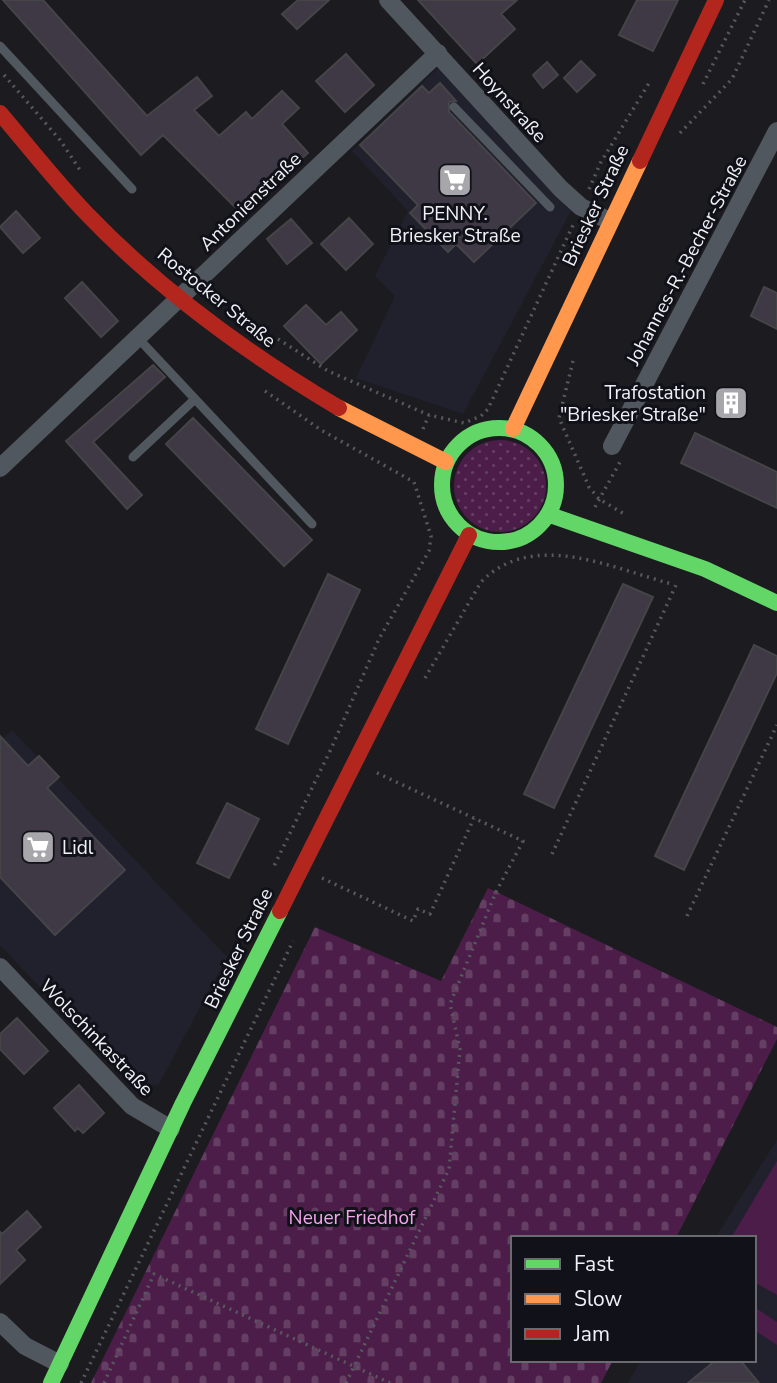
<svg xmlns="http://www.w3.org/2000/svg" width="777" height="1383" font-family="'Nunito Sans',sans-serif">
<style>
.built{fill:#20212d}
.grass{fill:url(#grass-dots)}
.cemetery{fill:url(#cemetery-stones)}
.pitch{fill:#4b1d48}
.building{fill:#3f3946;stroke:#454447;stroke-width:2}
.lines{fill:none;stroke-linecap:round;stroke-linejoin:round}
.path{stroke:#56595f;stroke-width:3.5;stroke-dasharray:2 5;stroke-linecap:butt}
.lane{stroke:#51575e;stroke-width:9}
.street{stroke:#51575e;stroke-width:18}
.fast{stroke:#63d668;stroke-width:16}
.slow{stroke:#ff974d;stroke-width:16}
.jam{stroke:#b3261e;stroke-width:16}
.labels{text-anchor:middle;stroke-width:6;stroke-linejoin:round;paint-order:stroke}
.street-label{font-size:19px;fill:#f0f1f6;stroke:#111219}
.poi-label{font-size:19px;fill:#f0f1f6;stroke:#111219}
.park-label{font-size:19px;fill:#f6a3ed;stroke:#111219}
</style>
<defs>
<pattern id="grass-dots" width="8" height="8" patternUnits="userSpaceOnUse" patternTransform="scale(1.75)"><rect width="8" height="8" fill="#4b1d48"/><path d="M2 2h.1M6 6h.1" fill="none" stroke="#653e63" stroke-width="1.8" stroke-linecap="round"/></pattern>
<pattern id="cemetery-stones" width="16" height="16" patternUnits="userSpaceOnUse" patternTransform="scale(1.75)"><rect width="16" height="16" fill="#4b1d48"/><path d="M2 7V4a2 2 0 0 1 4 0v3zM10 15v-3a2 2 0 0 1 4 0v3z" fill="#653e63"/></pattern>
</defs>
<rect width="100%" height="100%" fill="#1c1c20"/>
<!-- built -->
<path class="built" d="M439 67 571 211 463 414 356 378 395 296 375 276 408 211 352 151Z
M12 730 227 957 158 1086 135 1081 113 1065 0 945V741Z
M777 1140V1383H628L641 1360H754V1238H715Z"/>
<!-- grass -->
<path class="grass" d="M454 486a46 46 0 1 1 92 0a46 46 0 1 1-92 0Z"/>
<!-- cemetery -->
<path class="cemetery" d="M488 888 777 1027V1039L676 1238H513V1360H613L601 1383H91L315 927 441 981Z"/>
<!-- pitch -->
<path class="pitch" d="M777 1161V1295L754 1282V1238H731Z
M754 1307 777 1322V1345L754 1330Z"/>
<!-- building -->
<path class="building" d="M3 0H43L147 116 197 77 212 96 194 110 219 136 246 112 252 119 282 91 299 108 282 124 308 153 282 176 276 170 237 209 163 135 141 155Z
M298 0H329L297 29 282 14Z
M418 0H517L501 14 515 29 477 64Z
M637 0H678L653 51 619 35Z
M346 54 374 85 345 112 316 81Z
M581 61 595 75 577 92 564 78Z
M547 62 558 75 543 88 533 75Z
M440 83 456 101 449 102V112L536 203 474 262 456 244 448 252 410 213 418 205 360 145 422 86 429 93Z
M16 211 40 238 23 253 0 227Z
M349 218 373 244 346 270 321 244Z
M291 219 312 243 287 264 267 239Z
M82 282 118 321 101 337 65 298Z
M764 287 777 293V329L751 316Z
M306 305 326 325 341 312 357 330 321 364 284 326Z
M153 365 165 377 93 442 142 495 127 509 66 441Z
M728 389 744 397 735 416 719 408Z
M193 418 312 540 284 566 166 444Z
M695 433 777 472V508L681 463Z
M328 574 360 590 288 744 256 729Z
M623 584 653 597 554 808 524 794Z
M754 645 777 656V673L684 870 655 856Z
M0 736 28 766 39 756 59 777 47 788 125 870 55 935 0 877Z
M227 803 259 819 229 878 197 863Z
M17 1018 48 1051 24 1074 0 1049V1034Z
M79 1085 104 1113 83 1133 78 1128 75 1131 54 1108Z
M27 1211 41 1227 16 1250 25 1260 0 1284V1232L2 1234Z
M716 1360H740L759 1383H688Z"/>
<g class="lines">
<!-- path -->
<path class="path" d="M4 75 60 140 82 173
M703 84 745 0
M680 133 732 79 769 0
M589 189 601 162 649 83
M278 339 328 371 429 415 464 423 481 416 488 409 573 225
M573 361 559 418 589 487 599 499 626 515
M265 391 321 430 414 482 431 536 429 551 379 639 331 749 274 866
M423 429 429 415
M595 507 620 462
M425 678 481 582C533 529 611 568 672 584
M552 854 676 585
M322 878 413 921 418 909 430 914 474 818
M687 916 777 725
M81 1383 293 941
M104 1383 154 1274 390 1383
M346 1383 449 1169 460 1049 450 1004 496 892 523 841 375 772"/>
<!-- lane -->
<path class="lane" d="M0 46 132 189
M454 107 550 207
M137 337 312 524
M133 457 195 399"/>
<!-- street -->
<path class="street" d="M388 0 561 189 581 207 610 221
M612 446 777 131
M0 468 438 53
M0 967 132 1106 171 1129
M0 1322 25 1346 60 1364"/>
<!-- fast -->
<path class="fast" d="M442 485a57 57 0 1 1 114 0a57 57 0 1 1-114 0Z
M550 515 705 569 777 603
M51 1383 183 1103 280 911"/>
<!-- slow -->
<path class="slow" d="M339 408 446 462
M513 429 640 161"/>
<!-- jam -->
<path class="jam" d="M0 113C29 147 56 182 87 214 160 290 248 354 339 408
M640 161 716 0
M280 911 469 535"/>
</g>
<!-- icons -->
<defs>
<g id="supermarket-square" transform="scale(1.75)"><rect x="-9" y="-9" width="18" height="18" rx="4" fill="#a6a6ab" stroke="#111219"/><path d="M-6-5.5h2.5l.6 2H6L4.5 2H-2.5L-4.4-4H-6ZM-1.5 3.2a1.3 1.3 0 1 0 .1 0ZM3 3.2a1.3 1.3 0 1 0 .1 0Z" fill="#fff"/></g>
<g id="building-square" transform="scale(1.75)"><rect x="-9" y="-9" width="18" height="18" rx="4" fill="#a6a6ab" stroke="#111219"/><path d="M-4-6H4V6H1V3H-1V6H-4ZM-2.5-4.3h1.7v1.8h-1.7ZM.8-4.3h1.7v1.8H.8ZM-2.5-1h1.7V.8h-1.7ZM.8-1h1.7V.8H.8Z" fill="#fff"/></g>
</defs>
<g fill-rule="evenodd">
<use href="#supermarket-square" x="455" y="180"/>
<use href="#building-square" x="731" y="403"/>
<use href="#supermarket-square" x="38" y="847"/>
</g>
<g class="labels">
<!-- street labels -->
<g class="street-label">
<text transform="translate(510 102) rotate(48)" y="7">Hoynstraße</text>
<text transform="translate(250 201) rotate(-44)" y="7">Antonienstraße</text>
<text transform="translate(595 205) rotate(-65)" y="7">Briesker Straße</text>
<text transform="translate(686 260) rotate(-62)" y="7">Johannes-R.-Becher-Straße</text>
<text transform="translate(217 297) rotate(39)" y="7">Rostocker Straße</text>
<text transform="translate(238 948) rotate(-64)" y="7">Briesker Straße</text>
<text transform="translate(97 1037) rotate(46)" y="7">Wolschinkastraße</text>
</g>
<!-- poi labels -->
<g class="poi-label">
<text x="455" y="220">PENNY.<tspan x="455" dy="22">Briesker Straße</tspan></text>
<text x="706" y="399" text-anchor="end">Trafostation<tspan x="706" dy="22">"Briesker Straße"</tspan></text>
<text x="62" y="854" text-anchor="start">Lidl</text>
</g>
<!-- park labels -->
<g class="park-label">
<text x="352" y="1224">Neuer Friedhof</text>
</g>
</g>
<!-- legend -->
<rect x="511" y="1236" width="245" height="126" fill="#111219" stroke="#6a6b71" stroke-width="2"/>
<rect x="525" y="1259" width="35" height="10" fill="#63d668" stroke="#6a6b71" stroke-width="2"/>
<text x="574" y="1271" font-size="21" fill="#f0f1f6">Fast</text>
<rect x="525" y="1294" width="35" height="10" fill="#ff974d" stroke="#6a6b71" stroke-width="2"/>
<text x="574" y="1306" font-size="21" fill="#f0f1f6">Slow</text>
<rect x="525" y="1329" width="35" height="10" fill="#b3261e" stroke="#6a6b71" stroke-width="2"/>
<text x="574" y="1341" font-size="21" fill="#f0f1f6">Jam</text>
</svg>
